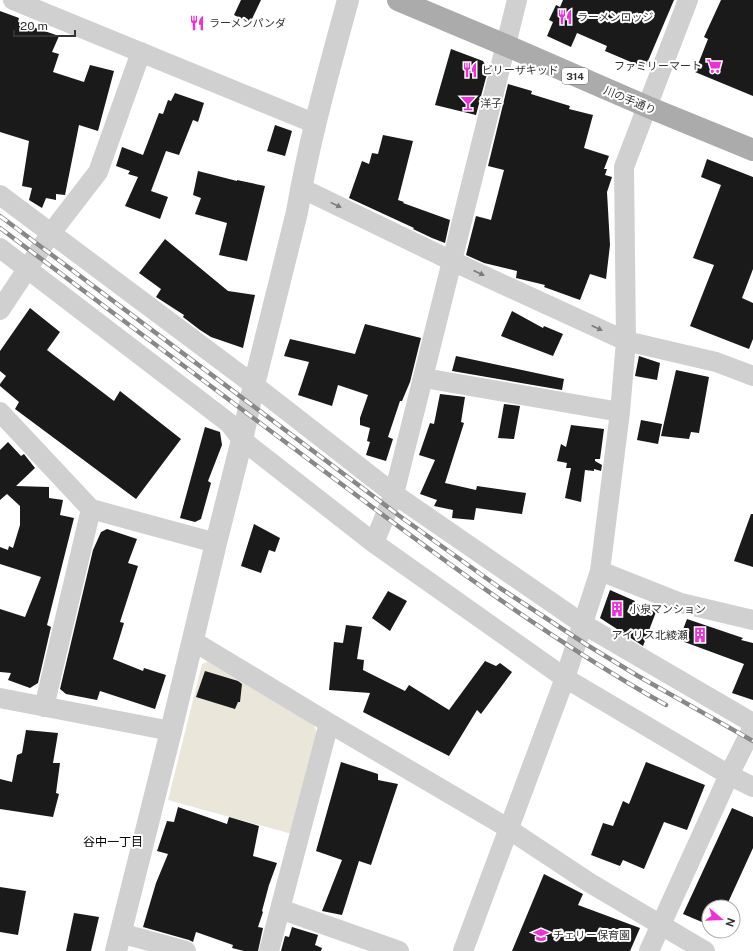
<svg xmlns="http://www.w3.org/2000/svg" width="753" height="951" font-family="'Public Sans','Noto Sans JP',sans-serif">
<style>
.green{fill:#ebe6da}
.building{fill:#1a1a1a}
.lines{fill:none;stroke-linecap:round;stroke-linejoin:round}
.minor{stroke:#d0d0d0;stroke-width:20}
.tertiary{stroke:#d0d0d0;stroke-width:22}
.primary{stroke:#ababab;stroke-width:22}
.rail-casing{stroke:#888;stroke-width:4.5}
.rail{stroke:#fff;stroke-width:3;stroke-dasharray:9;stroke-linecap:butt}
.oneway{fill:#7a7a7a}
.labels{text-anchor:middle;stroke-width:4;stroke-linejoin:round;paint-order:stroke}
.shield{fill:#fff;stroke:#707070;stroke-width:1}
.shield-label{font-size:10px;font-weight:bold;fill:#333}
.poi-label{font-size:11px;fill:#333;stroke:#fff;text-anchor:start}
.street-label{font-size:11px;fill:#333;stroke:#fff}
.neighbourhood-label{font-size:12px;fill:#000;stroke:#fff}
</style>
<rect width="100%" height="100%" fill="#fff"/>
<!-- green -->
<path class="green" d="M212 660 313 723 318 735 292 834 168 800 202 664Z"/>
<!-- building -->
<path class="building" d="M241 0H261L250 23 234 15Z
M563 0H674L645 68 605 51 607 46 577 33 571 47 547 36 553 22 549 20 556 5 560 7Z
M721 0H753V96L695 72 708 39 704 37Z
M0 11 19 18 18 22 59 36 52 52 59 54 53 72 84 82 90 65 114 71 98 131 79 125 65 195 56 194V200L46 198 42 208 29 200 32 188 22 186 29 141 0 132Z
M451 49 483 61 488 70 476 115 435 105Z
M508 84 532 91 531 94 570 106 569 109 593 115 584 148 609 156 604 169H607L605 175 612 177 607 192 610 245 606 279 590 274 580 300 544 287 545 285 516 278 517 271 484 263 466 255 476 216 491 220 504 170 488 166Z
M175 93 204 103 198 122 193 120 179 155 166 151 151 191 168 197 160 219 125 206 138 177 128 174 130 171 116 166 122 147 143 155 159 113 163 114 168 100 171 101Z
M275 125 292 131 285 156 267 151Z
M383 135 413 141 398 200 404 202 403 203 450 220 445 243 432 238 413 229 414 228 349 198 362 161 369 164 372 153 378 154Z
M707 159 753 177V269L742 298 753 303V339L749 349 690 326 714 265 693 258 721 185 701 177Z
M198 171 237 181V180L265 186 247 261 219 255 227 223 195 214 201 198 193 195Z
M165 239 228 291 255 295 243 348 211 337 200 330 183 317 184 315 156 297 161 289 139 273Z
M30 308 60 332 47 350 114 401 120 391 181 439 136 499 15 409 19 402 0 386V384L6 376 0 371V351Z
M512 311 543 328 544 326 563 334 553 356 501 336Z
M365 324 421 338 410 382 402 401H400L388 437 393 439 386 461 366 455 370 442 367 441 370 428 360 425V418L368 395 338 385 332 406 298 395 309 362 284 356 290 339 355 354Z
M456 356 564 379 562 390 452 371Z
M639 356 660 363 657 380 635 376Z
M676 370 709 377 699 433 691 432 689 439 661 436Z
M440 394 465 397 461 422 464 423 445 483 476 490 477 486 526 493 522 514 476 508 474 520 452 518 453 510 434 506 437 500 420 494 435 460 419 455 430 423 434 424Z
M504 404 520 406 514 439 498 438Z
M641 420 662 424 658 444 637 440Z
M571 425 604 429 600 459H595V461L602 465 601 471 594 469V471L585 470 581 502 565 498 571 468H566L567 463 557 461 561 444 566 447Z
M205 427 220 432 222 445 208 481 211 483 201 519 195 522 180 518Z
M8 442 21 456 24 454 35 468 16 486 49 487V498L63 500 60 515 74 518 47 625 51 627 38 683 30 688 8 680 11 673 0 672V609L25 617 41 577 0 564V547L8 550 9 546 13 548 20 525V506L7 494 0 500V450Z
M751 514H753V567L734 561Z
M254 524 280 538 275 552 269 550 261 573 241 566Z
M107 529 137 539 128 563 138 566 120 622 124 623 113 659 143 671 144 668 166 675 155 709 100 691 97 700 66 694 60 689 93 550 101 532Z
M610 590 635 601 634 603 656 612 643 646 600 618Z
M388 591 407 601 390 631 372 618Z
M687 619 743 638 741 640 753 643V700L732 693 744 664 679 640Z
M346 625 362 627 357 659 364 660 363 670 405 691 409 685 449 710 485 661 496 666 500 663 512 672 481 714 477 710 449 756 363 712 370 693 329 690 334 642 343 643Z
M205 671 238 681 242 684 240 702H238L235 709 196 697Z
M26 730 58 733 53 763H60L56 793 59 794 53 817 0 809V779L12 782 17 755 22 753Z
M341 762 378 774V780L398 784 371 865 359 861 342 915 322 911 342 860 316 851Z
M646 762 705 785 687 830 664 822 644 869 623 860 620 866 591 855 603 823 613 826 623 801 629 804Z
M178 807 227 824 229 817 259 826 253 856 277 863 269 885 262 911 263 912 258 927 263 928 258 951H244L232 948 233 945 196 932 193 942 189 940 143 927 156 883 168 854 157 851 167 821 174 822Z
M732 808 753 817V848L726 907H709V925L683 914Z
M544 874 583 894 578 905 640 928 630 951H512Z
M0 887 26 891 18 935 0 932Z
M74 913 99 917 91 951H66Z
M292 927 318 935 315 945 322 948 321 951H281L285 936 289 937Z"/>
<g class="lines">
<!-- minor -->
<path class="minor" d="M13 0 316 124
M301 188 452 261 626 341 716 362 753 376
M0 195 254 385 394 494 583 624 753 723
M0 248 229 423 242 440 374 543 565 678 729 775 753 787
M0 310 51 233 98 172 141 52
M424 378 620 412
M0 412 91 509 216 543
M374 543 394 494 517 0
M600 571 681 603 753 620
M193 641 329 723 501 824 590 883 705 951
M0 698 171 731
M44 707 91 509
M280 909 399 951
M120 933 186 951
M269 951 329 723
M463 951 565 678 600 571 620 412 626 341 624 167 688 0
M649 951 729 775 753 727"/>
<!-- tertiary -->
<path class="tertiary" d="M116 951 171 731 216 543 242 440 254 385 297 212C309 140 329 70 348 0"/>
<!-- primary -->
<path class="primary" d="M398 0 505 45 648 107 753 150"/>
<!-- rail casing -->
<g class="rail-casing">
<path id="rail" d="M0 216 401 517 500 588 587 645 638 676 753 741
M0 228C107 308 213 388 320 468 432 552 544 636 666 705"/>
</g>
<!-- rail -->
<use href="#rail" class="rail"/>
</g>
<!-- one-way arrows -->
<defs><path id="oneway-solid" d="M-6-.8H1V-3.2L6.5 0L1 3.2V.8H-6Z"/></defs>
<g class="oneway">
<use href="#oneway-solid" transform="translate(336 205) rotate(26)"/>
<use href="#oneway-solid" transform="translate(479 273) rotate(25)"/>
<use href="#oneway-solid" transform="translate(597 328) rotate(25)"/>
</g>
<!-- icons -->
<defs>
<g id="restaurant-bare" transform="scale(1.2)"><path d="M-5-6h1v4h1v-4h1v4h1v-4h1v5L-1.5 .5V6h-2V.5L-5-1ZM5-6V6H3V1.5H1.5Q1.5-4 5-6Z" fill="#f22dda" stroke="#fff" stroke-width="2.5" paint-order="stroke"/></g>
<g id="supermarket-bare" transform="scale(1.2)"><path d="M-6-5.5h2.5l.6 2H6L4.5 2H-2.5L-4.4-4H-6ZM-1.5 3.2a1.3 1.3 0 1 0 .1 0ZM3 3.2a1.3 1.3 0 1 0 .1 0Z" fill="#f22dda" stroke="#fff" stroke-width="2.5" paint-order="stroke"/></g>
<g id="bar-bare" transform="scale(1.2)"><path d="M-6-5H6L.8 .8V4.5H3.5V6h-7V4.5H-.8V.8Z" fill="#f22dda" stroke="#fff" stroke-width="2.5" paint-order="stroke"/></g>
<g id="building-bare" transform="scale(1.2)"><path d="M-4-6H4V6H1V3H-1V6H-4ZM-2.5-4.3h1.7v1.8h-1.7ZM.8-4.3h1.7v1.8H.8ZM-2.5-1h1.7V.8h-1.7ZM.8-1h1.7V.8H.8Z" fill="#f22dda" stroke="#fff" stroke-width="2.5" paint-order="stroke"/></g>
<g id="school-bare" transform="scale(1.2)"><path d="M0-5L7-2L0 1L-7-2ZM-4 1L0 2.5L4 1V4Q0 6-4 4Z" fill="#f22dda" stroke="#fff" stroke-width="2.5" paint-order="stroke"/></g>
</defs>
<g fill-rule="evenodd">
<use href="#restaurant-bare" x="565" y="17"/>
<use href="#restaurant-bare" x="197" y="23"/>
<use href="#supermarket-bare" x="714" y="66"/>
<use href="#restaurant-bare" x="470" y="70"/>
<use href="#bar-bare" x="468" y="103"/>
<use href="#building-bare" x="617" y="609"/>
<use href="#building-bare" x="700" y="635"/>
<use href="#school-bare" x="541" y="935"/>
</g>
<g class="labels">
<!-- shield labels -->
<rect class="shield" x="562" y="68" width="26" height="16" rx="3"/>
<g class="shield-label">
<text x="575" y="80">314</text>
</g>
<!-- poi labels -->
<g class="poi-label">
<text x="577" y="21">ラーメンロッジ</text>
<text x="209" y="27">ラーメンパンダ</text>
<text x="702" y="70" text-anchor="end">ファミリーマート</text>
<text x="482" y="74">ビリーザキッド</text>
<text x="480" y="107">洋子</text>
<text x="629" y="613">小泉マンション</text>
<text x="688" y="639" text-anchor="end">アイリス北綾瀬</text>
<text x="553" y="939">チェリー保育園</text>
</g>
<!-- street labels -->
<g class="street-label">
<text transform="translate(630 100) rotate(23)" y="4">川の手通り</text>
</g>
<!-- neighbourhood labels -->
<g class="neighbourhood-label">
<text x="113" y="846">谷中一丁目</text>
</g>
</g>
<!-- north arrow -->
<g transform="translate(721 919) rotate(109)"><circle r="19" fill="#ffffff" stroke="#adadad"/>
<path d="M0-3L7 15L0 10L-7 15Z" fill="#f22dda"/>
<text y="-6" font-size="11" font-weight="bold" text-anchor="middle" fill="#333333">N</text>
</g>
<!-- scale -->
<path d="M14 30v6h61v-6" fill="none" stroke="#333333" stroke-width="2"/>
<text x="20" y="30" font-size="12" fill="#333333" stroke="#ffffff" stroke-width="3" paint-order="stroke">20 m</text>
</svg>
